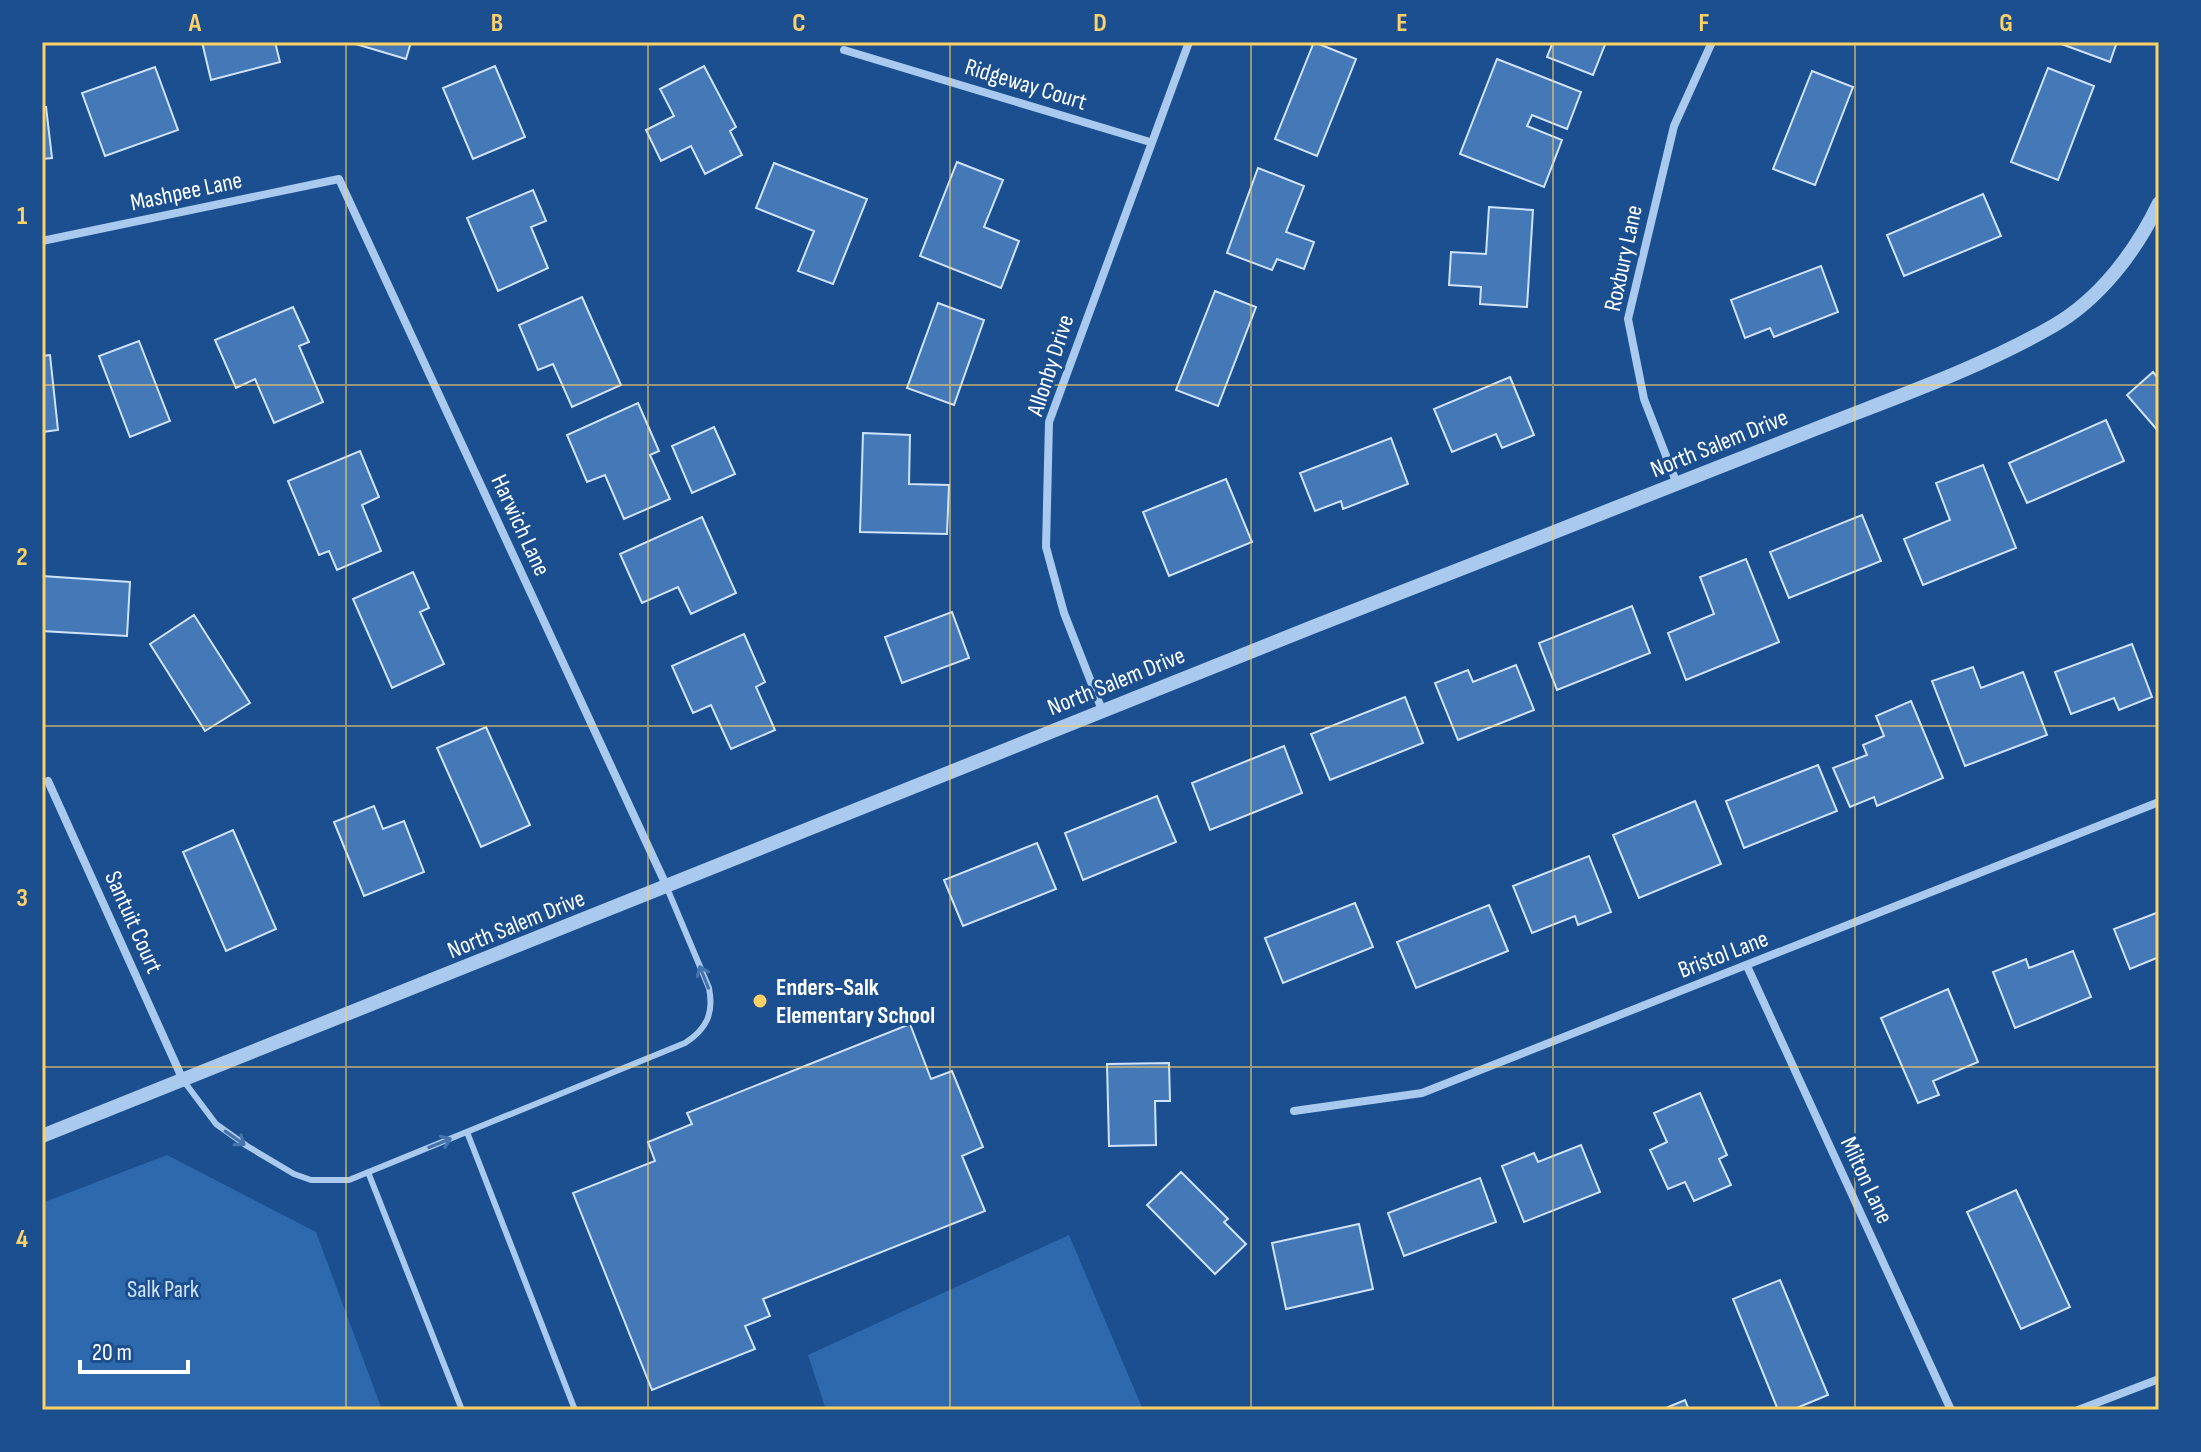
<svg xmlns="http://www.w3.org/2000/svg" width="2201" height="1452" font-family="'Sofia Sans Condensed',sans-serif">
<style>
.green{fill:#2e69ad}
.building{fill:#4478b7;stroke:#cfe3fa;stroke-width:2}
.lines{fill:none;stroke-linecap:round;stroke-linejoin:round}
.service{stroke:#a9c9ee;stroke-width:6}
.minor{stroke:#a9c9ee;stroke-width:8}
.tertiary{stroke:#a9c9ee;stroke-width:14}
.oneway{stroke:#4674ac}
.grid{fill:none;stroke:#ffd166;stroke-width:2;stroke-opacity:0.55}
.poi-dot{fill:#ffd166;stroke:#1b4f8f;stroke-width:3}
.labels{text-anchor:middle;stroke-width:6;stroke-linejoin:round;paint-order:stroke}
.street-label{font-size:24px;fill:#fff;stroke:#1b4f8f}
.poi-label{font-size:24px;font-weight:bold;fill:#fff;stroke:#1b4f8f;text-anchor:start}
.park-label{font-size:24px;fill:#cfe3fa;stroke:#1b4f8f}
.neatline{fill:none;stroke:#ffd166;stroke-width:3}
.grid-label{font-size:26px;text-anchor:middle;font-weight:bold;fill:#ffd166}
</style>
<rect width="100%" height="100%" fill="#1b4f8f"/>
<!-- green -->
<path class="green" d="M167 1155 316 1232 382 1410H42V1203Z
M1069 1235 1143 1410H826L808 1355Z"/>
<!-- building -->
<path class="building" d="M202 42H275L280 62 211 80Z
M349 42H411L406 59Z
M1314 42 1356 59 1317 156 1275 139Z
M1553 42H1606L1593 75 1547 57Z
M2056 42H2117L2110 62Z
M1497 59 1581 92 1567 129 1532 115 1527 126 1562 140 1544 187 1460 154Z
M495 66 525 137 473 159 443 88Z
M704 66 736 127 730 131 742 155 705 174 691 146 661 161 646 130 674 116 660 89Z
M155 67 178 130 105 156 82 93Z
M2048 68 2094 86 2058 180 2011 162Z
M1812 71 1853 87 1815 185 1773 169Z
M42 107H46L52 158 42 159Z
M957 162 1003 180 984 227 1019 241 1001 288 920 256Z
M774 163 867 199 833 284 798 271 814 231 756 208Z
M1258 168 1304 186 1286 232 1314 242 1304 269 1277 259 1272 270 1227 253Z
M533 190 546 221 531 227 548 268 498 291 467 218Z
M1983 194 2001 236 1904 276 1887 235Z
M1489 207 1533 210 1527 307 1480 304 1481 287 1449 285 1451 252 1486 254Z
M1821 266 1838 312 1774 337 1770 328 1745 338 1731 300Z
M1215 291 1256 307 1218 406 1176 390Z
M582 297 621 385 572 407 553 364 538 370 519 325Z
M938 303 984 320 954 405 907 388Z
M293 307 309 342 299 346 323 402 274 423 255 379 236 388 215 340Z
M139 341 170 421 130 437 99 356Z
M50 355 58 430 42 432V356Z
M2153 372 2159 379V432L2127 395Z
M1510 377 1534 435 1502 448 1496 434 1452 452 1434 409Z
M638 403 659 451 650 455 670 499 624 519 605 475 587 482 567 435Z
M2106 420 2124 461 2027 503 2009 463Z
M714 427 735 474 692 493 672 446Z
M863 433 910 435 909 484 949 485 947 534 860 532Z
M1391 438 1408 484 1343 509 1341 501 1315 511 1300 473Z
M360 451 379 497 362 505 381 551 337 570 329 551 319 555 288 481Z
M1983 465 2016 548 1923 585 1904 539 1950 520 1936 483Z
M1226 479 1252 542 1169 576 1143 512Z
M1862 515 1881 561 1789 598 1770 552Z
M702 517 736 593 691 614 678 587 642 603 620 554Z
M1746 559 1779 642 1686 680 1668 633 1714 614 1700 577Z
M413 572 429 608 420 612 444 664 392 688 353 599Z
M42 576 130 582 127 636 42 631Z
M1632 606 1650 653 1557 690 1539 643Z
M952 612 969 658 902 683 885 637Z
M194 615 250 703 205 731 150 644Z
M744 634 765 682 756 687 775 730 731 749 711 705 693 713 672 666Z
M2132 644 2152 697 2119 710 2114 698 2071 714 2055 672Z
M1516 665 1534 710 1458 740 1435 683 1468 670 1473 682Z
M1973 667 1981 688 2023 672 2047 735 1965 766 1932 681Z
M1405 697 1423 743 1330 780 1311 734Z
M1911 701 1943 778 1877 806 1874 797 1850 807 1833 768 1867 755 1863 745 1884 736 1876 716Z
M486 727 530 825 481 847 437 748Z
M1284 746 1302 793 1210 830 1192 783Z
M1818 765 1837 811 1744 848 1726 801Z
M1157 796 1176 842 1083 880 1065 833Z
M1695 801 1721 864 1639 898 1613 835Z
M374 806 383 829 404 821 424 872 364 896 334 822Z
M233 830 276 929 226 951 183 852Z
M1037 843 1056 889 963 926 944 880Z
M1589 856 1611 912 1578 925 1575 916 1532 933 1513 886Z
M1355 903 1373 947 1283 983 1265 938Z
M1489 905 1508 951 1416 988 1397 942Z
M2159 912V957L2130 969 2114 929Z
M2073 951 2091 997 2015 1028 1993 972 2026 959 2029 968Z
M1948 989 1978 1062 1933 1081 1939 1095 1918 1103 1881 1018Z
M910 1024 931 1079 952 1071 983 1147 962 1156 985 1211 763 1299 770 1316 745 1326 755 1349 652 1390 573 1193 655 1161 648 1142 692 1124 687 1113Z
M1169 1063 1170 1101H1155L1156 1145 1109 1146 1107 1064Z
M1700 1093 1727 1155 1719 1159 1731 1185 1694 1201 1685 1182 1668 1189 1650 1150 1667 1142 1654 1113Z
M1581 1145 1600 1192 1524 1222 1502 1166 1534 1153 1538 1162Z
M1181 1172 1228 1219 1224 1222 1246 1244 1215 1274 1147 1205Z
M1480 1178 1496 1222 1404 1256 1388 1213Z
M2016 1190 2070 1307 2021 1329 1967 1212Z
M1359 1224 1373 1289 1286 1309 1272 1243Z
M1780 1280 1828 1395 1792 1410H1778L1733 1299Z
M1685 1400 1689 1410H1661Z"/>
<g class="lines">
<!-- service -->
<path class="service" d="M183 1080 216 1124 247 1146 294 1174 311 1180H349L685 1043C707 1029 714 1013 709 988L667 888
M467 1132 575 1410
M368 1172 462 1410"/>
<!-- minor -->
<path class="minor" d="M844 50 1150 142
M42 241 339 179 667 887
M1677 484 1644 399 1628 319 1674 126 1712 42
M1102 710 1064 613 1046 547 1049 422 1189 42
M48 781 183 1080
M1747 966 1951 1410
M1294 1111 1422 1093 2159 802
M2078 1410 2159 1379"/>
<!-- tertiary -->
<path class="tertiary" d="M42 1136C468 969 890 793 1315 626 1475 563 1636 501 1795 437 1881 402 1973 372 2053 326 2100 299 2136 251 2159 203"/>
</g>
<!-- one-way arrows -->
<defs><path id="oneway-shaft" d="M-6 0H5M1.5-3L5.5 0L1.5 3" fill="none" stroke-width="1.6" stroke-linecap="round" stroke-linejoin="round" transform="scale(2)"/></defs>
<g class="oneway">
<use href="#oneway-shaft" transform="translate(704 977) rotate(-112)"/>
<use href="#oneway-shaft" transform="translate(235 1138) rotate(35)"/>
<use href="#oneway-shaft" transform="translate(440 1143) rotate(-22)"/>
</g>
<!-- grid -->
<path class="grid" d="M346 42V1410M648 42V1410M950 42V1410M1251 42V1410M1553 42V1410M1855 42V1410M42 385H2159M42 726H2159M42 1067H2159"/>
<!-- markers -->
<circle class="poi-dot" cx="760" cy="1001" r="8"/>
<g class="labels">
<!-- street labels -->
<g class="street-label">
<text transform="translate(1026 84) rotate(17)" y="8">Ridgeway Court</text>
<text transform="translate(186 191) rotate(-12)" y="8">Mashpee Lane</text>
<text transform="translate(1623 258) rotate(-78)" y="8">Roxbury Lane</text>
<text transform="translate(1050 365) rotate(-72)" y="8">Allonby Drive</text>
<text transform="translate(1719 443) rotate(-22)" y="8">North Salem Drive</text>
<text transform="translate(521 525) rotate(65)" y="8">Harwich Lane</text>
<text transform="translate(1116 681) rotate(-22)" y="8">North Salem Drive</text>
<text transform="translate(134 922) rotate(66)" y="8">Santuit Court</text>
<text transform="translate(516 924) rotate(-22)" y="8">North Salem Drive</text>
<text transform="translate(1723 954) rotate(-21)" y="8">Bristol Lane</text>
<text transform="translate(1867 1180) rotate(65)" y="8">Milton Lane</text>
</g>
<!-- poi labels -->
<g class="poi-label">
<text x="776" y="995">Enders-Salk<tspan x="776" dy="28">Elementary School</tspan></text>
</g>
<!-- park labels -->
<g class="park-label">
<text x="163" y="1297">Salk Park</text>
</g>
</g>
<!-- border -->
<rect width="2201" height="1452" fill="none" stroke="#1b4f8f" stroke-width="88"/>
<!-- scale -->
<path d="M80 1360v12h108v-12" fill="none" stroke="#ffffff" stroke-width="4"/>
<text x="92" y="1360" font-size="24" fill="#ffffff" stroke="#1b4f8f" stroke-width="6" paint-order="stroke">20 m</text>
<rect x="44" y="44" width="2113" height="1364" class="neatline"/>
<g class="grid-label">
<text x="195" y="31">A</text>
<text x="497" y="31">B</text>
<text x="799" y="31">C</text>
<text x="1100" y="31">D</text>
<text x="1402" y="31">E</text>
<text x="1704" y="31">F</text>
<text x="2006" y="31">G</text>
<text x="22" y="224">1</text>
<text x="22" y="565">2</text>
<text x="22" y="906">3</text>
<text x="22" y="1247">4</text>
</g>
</svg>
